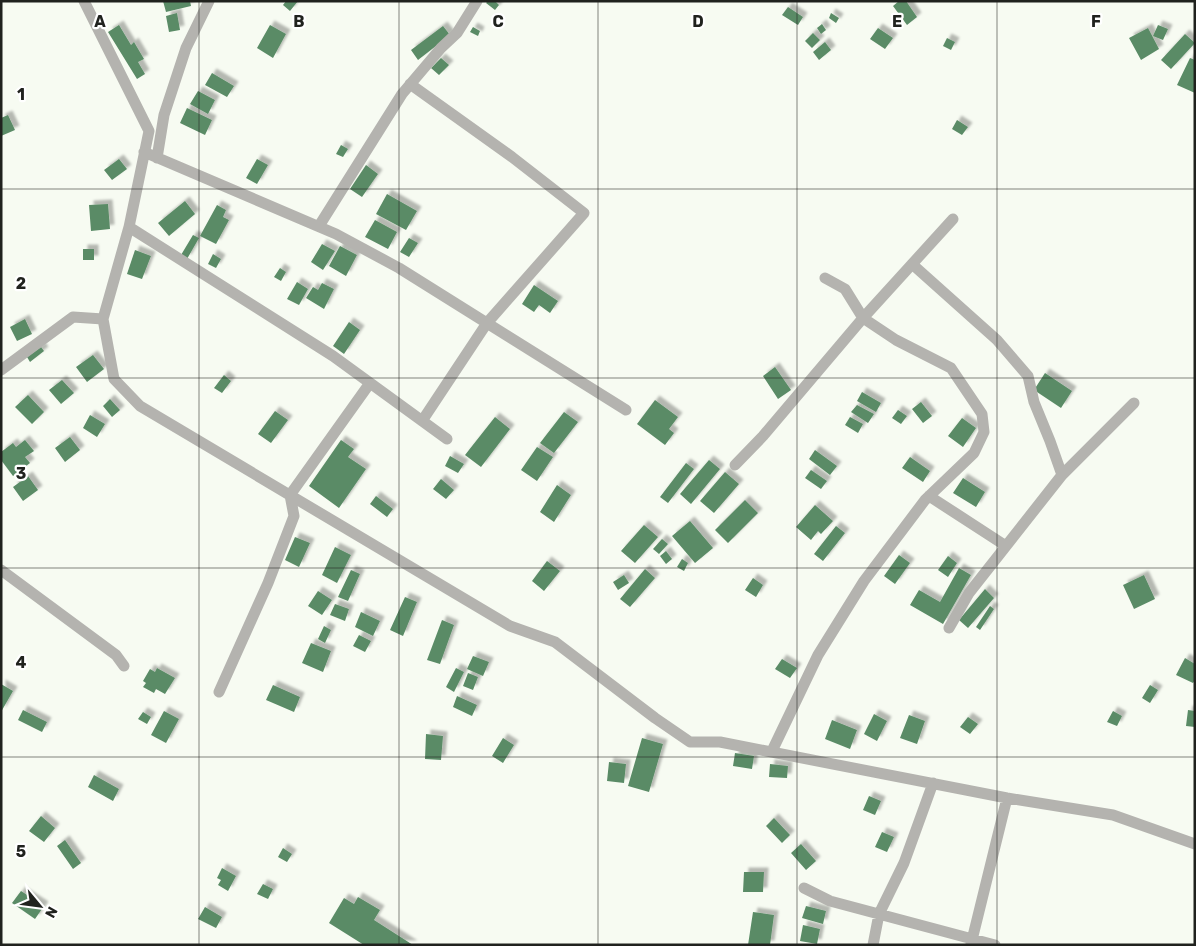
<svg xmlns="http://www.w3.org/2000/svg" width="1196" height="946" font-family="Rubik,sans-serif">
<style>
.building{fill:#5a8b66;filter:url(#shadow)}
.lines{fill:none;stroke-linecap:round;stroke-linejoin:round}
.street{stroke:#b4b3af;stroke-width:11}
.rail{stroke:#777973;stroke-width:4;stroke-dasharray:9 9;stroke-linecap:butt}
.grid{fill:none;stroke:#20221e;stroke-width:1;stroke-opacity:0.55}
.grid-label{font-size:16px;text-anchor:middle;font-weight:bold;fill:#20221e;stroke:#fff;stroke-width:4.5;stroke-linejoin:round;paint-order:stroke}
</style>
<defs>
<filter id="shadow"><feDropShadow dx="4.5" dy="-4.5" stdDeviation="1" flood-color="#0004"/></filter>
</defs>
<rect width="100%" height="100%" fill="#f7fbf2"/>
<!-- building -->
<path class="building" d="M163 1H190L191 6 166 12Z
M286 1H298L290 11 283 5Z
M488 1H495L499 5 495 10 486 3Z
M899 1H906L917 17 907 25 893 6Z
M788 7 803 17 798 25 782 15Z
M177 13 180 30 169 32 166 16Z
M831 13 839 18 836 23 829 18Z
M822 24 826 30 821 34 817 28Z
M119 25 131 45 134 42 144 59 138 62 145 74 137 79 108 32Z
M270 25 286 34 273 58 257 48Z
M1158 25 1168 29 1163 40 1153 36Z
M443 26 450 35 418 60 411 50Z
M473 27 480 31 478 36 470 32Z
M878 28 893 38 885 49 870 39Z
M1148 28 1159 49 1141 60 1129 38Z
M813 33 820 40 812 48 805 41Z
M1185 34 1195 43 1171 69 1161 60Z
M947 38 955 42 951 50 943 46Z
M825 42 831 50 819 60 813 52Z
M441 58 449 65 439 75 431 68Z
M1190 58 1195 60V93L1177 85Z
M212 73 234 86 227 97 205 85Z
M198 91 215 100 208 114 190 104Z
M187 108 212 120 205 135 180 123Z
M8 115 15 130 1 136V118Z
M957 120 968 127 962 135 952 129Z
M341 145 348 149 343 157 336 154Z
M119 159 127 169 112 180 104 170Z
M257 159 268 165 257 184 246 178Z
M366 165 378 174 362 197 350 189Z
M387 194 417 211 406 230 376 214Z
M185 201 195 214 169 236 158 223Z
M108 204 110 229 91 231 89 205Z
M217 205 226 210 223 217 229 220 216 244 200 236Z
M375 220 397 232 388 249 365 237Z
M193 235 199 238 187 259 181 255Z
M409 238 418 243 409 257 400 252Z
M322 244 335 251 323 270 311 262Z
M340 246 357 255 346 276 329 266Z
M83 249H94V260H83Z
M135 250 151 256 142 279 127 274Z
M213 254 221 259 216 268 208 264Z
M280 268 286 272 281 281 274 277Z
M297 282 308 289 299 305 287 299Z
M322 283 334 289 324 309 306 298 313 287 318 290Z
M534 285 558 301 550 313 539 305 534 312 522 304Z
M25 319 32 334 17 341 10 327Z
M349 322 360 330 344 354 333 346Z
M41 347 44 351 30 362 27 357Z
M93 355 104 369 87 382 76 367Z
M775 367 791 390 778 399 763 376Z
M1045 373 1072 391 1061 408 1034 390Z
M224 375 231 381 222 393 214 388Z
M62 380 74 393 61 404 49 390Z
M862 392 881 403 876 412 857 401Z
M28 395 44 412 32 424 15 407Z
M110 399 120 410 112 417 103 406Z
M655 400 678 417 669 429 674 433 665 445 637 424Z
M921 402 932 416 923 423 912 409Z
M857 405 874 414 868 423 851 412Z
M898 410 907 416 901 424 892 418Z
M275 411 288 420 271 443 258 434Z
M564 412 578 422 554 453 540 443Z
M90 415 105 424 97 437 83 428Z
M495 417 510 429 481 467 465 455Z
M850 417 863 424 858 433 845 425Z
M962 418 976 428 963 447 948 436Z
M70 437 80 450 65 462 55 448Z
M25 440 34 451 25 457 30 463 13 476 1 460V452L13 443 16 447Z
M341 440 354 449 348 457 366 469 339 508 309 486Z
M537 447 553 457 537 481 521 470Z
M815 450 837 466 830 475 809 459Z
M450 456 464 464 458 473 445 466Z
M910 457 930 471 923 482 902 468Z
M709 460 720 469 691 504 680 494Z
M686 463 694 469 668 503 660 497Z
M811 470 827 481 821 489 805 478Z
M725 472 739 484 714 513 700 501Z
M28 476 38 490 23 501 13 487Z
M963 478 985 492 976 507 953 493Z
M441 479 454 490 446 499 433 489Z
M557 485 571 495 554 522 540 512Z
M376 496 393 509 387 517 370 504Z
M745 500 758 513 728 543 715 530Z
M815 505 833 521 821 534 818 531 811 540 796 527Z
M690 521 713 548 695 563 672 536Z
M644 525 658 537 635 563 621 551Z
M836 526 845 533 823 561 814 554Z
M295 537 310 543 299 567 285 560Z
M662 539 668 544 659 554 653 549Z
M335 547 351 555 337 583 322 575Z
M666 551 672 559 666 564 660 556Z
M899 555 910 563 895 584 884 576Z
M948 556 957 563 948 577 938 570Z
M682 559 688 563 684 571 677 567Z
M547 561 560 571 544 591 532 581Z
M959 568 971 575 943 624 910 605 919 590 940 602Z
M645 569 655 578 630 607 620 599Z
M351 570 360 574 348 601 338 597Z
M624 575 629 583 618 590 613 582Z
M1144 575 1155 599 1134 609 1123 585Z
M753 578 763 585 756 597 745 590Z
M985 589 994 598 968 628 959 620Z
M318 591 332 600 322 615 308 606Z
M405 597 417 602 403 636 390 630Z
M335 604 349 609 345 621 330 615Z
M990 606 994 609 980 630 976 627Z
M361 612 380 621 373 636 355 627Z
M442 620 454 625 440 664 427 660Z
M324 626 331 630 325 643 318 639Z
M359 635 371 641 365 652 353 646Z
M311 643 331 651 323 672 302 663Z
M473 656 489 662 483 676 467 669Z
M1185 658 1195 664V680L1193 683 1176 675Z
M782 659 797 668 790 678 775 669Z
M157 668 175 678 165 694 156 689 154 693 143 687 146 683 143 681 150 669 155 672Z
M456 668 464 672 454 692 446 687Z
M468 673 478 677 473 690 463 686Z
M1 684 13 691 1 712Z
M273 685 300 697 294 712 266 700Z
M1150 685 1158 690 1150 703 1142 698Z
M457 696 477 705 472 716 453 707Z
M23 710 47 722 42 732 18 720Z
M1188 710 1195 711V727L1186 726Z
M164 711 179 719 166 743 151 735Z
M1113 711 1122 716 1117 726 1107 722Z
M143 712 151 717 147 724 138 719Z
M874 714 887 721 877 741 864 734Z
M909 715 925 721 917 744 900 738Z
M968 717 978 724 970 734 960 727Z
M832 720 857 730 850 749 825 739Z
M426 734 443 736 441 760 425 759Z
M503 738 514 745 503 763 492 756Z
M642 738 663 744 649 792 628 786Z
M735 753 754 756 752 769 733 766Z
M609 762 626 764 624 783 607 781Z
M770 764 788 766 787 778 769 777Z
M94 775 119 789 113 801 88 787Z
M869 796 881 801 875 815 863 810Z
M41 816 55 828 44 842 29 831Z
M774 818 790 835 782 843 766 826Z
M882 832 894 837 887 852 875 847Z
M65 840 81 863 73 869 57 846Z
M801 844 816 861 806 870 791 853Z
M283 848 292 854 287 862 278 857Z
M222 868 236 876 228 891 218 885 221 880 217 878Z
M744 872H764L763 892H743Z
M263 884 273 889 268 899 257 894Z
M21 891 44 906 35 919 12 903Z
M358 897 380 910 374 920 413 945H364L329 923 344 898 354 904Z
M806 906 826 911 823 924 802 918Z
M205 907 222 917 216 928 198 919Z
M753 912 774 915 770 945H748Z
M803 925 820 929 817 944 800 941Z"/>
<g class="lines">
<!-- street -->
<path class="street" d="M84 1 149 131 129 227 103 319 114 379 140 406 510 626 555 642 655 718 690 742H720L1007 798 1113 815 1195 844
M410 84 512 157 584 213 487 323 422 421
M144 152 336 234 399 268 626 410
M157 158 164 115 186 48 209 1
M319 226 402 94 441 48 457 33 477 1
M129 227 333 356 447 439
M912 264 997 340 1028 376 1034 402 1050 441 1062 475
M1 370 73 317 103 319
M735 465 763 436 863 318 953 219
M929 496 1006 546
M1 570 116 655 124 666
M949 628 969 593 1062 475 1134 403
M219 692 268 583 294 516 290 495 370 383
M772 751 818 655 864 581 925 500 974 453 984 432 982 414 951 368 896 340 863 318 845 289 825 278
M804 888 830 901 995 945
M971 944 1007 798
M873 945 879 914 904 863 933 783"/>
<!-- rail -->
<path class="rail" d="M1194 1H1195"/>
</g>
<!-- grid -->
<path class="grid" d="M199 1V945M399 1V945M598 1V945M797 1V945M997 1V945M1 189H1195M1 378H1195M1 568H1195M1 757H1195"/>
<g class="grid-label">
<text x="100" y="27">A</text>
<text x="299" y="27">B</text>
<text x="498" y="27">C</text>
<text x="698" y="27">D</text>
<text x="897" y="27">E</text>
<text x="1096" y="27">F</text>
<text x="21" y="100">1</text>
<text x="21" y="289">2</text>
<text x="21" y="479">3</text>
<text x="21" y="668">4</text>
<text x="21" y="857">5</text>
</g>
<!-- border -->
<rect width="1196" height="946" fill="none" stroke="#20221e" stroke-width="5"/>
<!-- north arrow -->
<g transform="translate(40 906) rotate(119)" stroke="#ffffff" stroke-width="4" paint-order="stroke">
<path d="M0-4L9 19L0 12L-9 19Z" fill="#20221e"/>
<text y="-8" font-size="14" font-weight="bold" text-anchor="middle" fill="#20221e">N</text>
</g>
</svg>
